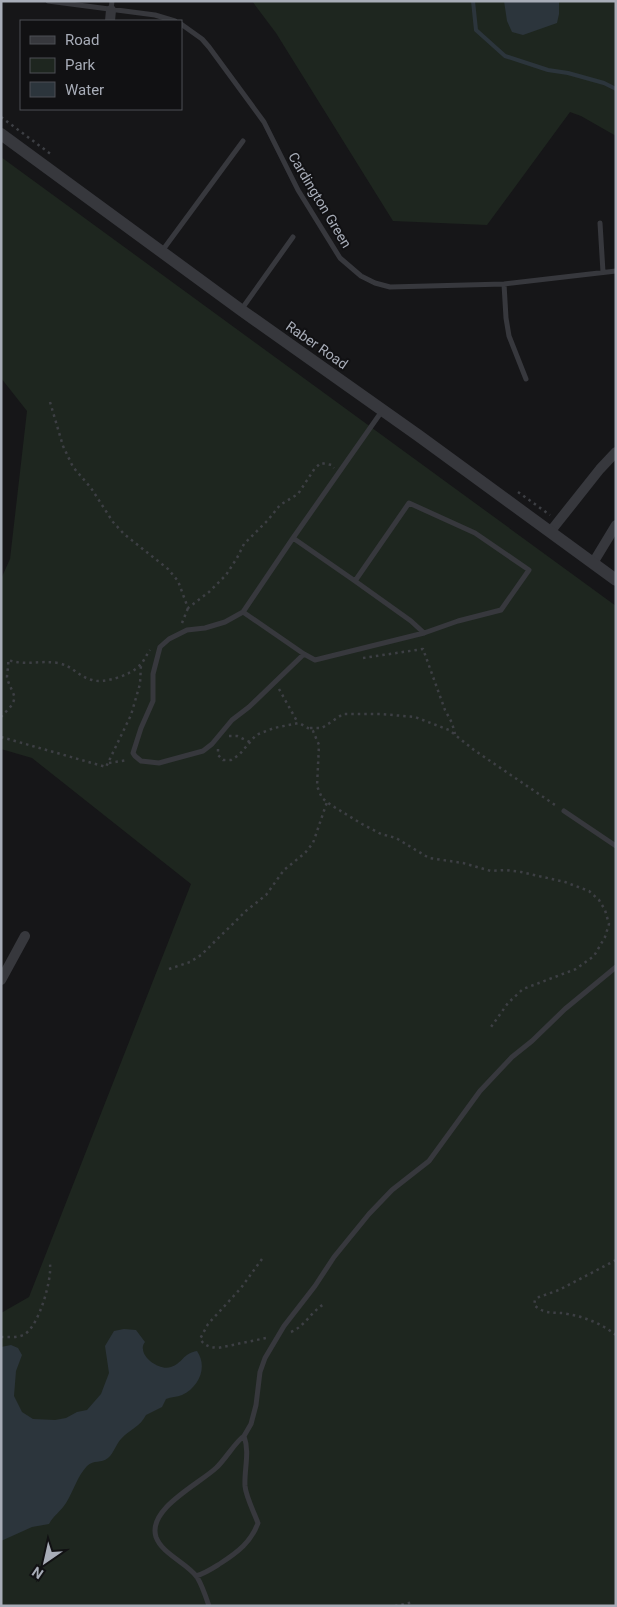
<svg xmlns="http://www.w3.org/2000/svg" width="617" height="1607" font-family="Roboto,sans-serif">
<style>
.green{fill:#1e261f}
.water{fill:#2c353c}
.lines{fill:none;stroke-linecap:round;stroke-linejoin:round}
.stream{stroke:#2c353c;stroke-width:4}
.path{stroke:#3d3f44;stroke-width:2.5;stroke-dasharray:2.5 4;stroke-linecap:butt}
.service{stroke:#37383d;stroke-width:5}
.minor{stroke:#37383d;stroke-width:10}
.tertiary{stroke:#37383d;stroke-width:12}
.labels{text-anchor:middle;stroke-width:4;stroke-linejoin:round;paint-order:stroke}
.street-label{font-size:14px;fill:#a8adb8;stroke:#111113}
</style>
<rect width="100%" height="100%" fill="#161618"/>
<!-- green -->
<path class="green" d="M252 1H616V136L581 116 570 112 487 225 393 221 276 33Z
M1 157 616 606V1606H1V1313L29 1297 191 884 32 758 1 749V579L10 559 27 411 1 378Z"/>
<!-- water -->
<path class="water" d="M504 1H559V14L557 23 523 35 512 32 507 21Z
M124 1329 136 1330 145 1342C144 1343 142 1347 143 1349 143 1359 161 1371 171 1367 182 1364 183 1353 197 1351 208 1367 199 1387 182 1395 177 1397 171 1397 166 1399L162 1407 146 1415C140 1427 130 1429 121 1439 116 1444 114 1453 108 1458 101 1464 94 1459 87 1466 77 1477 74 1490 66 1503 61 1511 54 1515 49 1524L32 1527 1 1541V1347L11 1345 18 1348 22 1355 16 1371 14 1396 22 1412 33 1419 55 1420 66 1418 77 1412 87 1410 101 1394 109 1373 105 1346 114 1331Z"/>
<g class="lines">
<!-- stream -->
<path class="stream" d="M473 1 476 30 505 56 548 70 568 73 604 83 616 89"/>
<!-- path -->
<path class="path" d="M1 117 52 155
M50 402 63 446 73 467 91 488 113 522 124 534 168 569 178 581 188 608 209 592 226 575 237 558 244 544 268 520 280 505 298 494 315 468 321 463 332 465 334 468
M518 492 550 515
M182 623 188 608
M363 658 423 649 445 710 452 723 455 734
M279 689 298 723
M1 717C7 710 18 702 13 693 11 687 8 683 7 677 7 671 9 666 8 660 26 666 40 660 58 663 73 666 79 677 92 680 103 684 131 675 139 666 144 662 146 655 150 650
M310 728H322L343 714H381L415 717 449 730 474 750 558 807
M229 736H237L250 742
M1 737 106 767 131 715 140 684 141 665
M218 749V755L223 760H231L239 755 256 735 274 728 299 723 313 731 319 745 317 786 322 798 331 805 362 824 381 834 396 838 429 858 463 863 491 871 506 870 521 872 565 882 589 891 599 900 605 910 609 924 605 937 594 956 576 969 523 989 508 1003 491 1027
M109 763 128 760
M169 969 190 962 201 955 247 910 266 895 284 870 305 853 313 843 327 802
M262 1259 241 1288 208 1324 200 1339C205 1346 209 1347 218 1348L266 1338
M616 1260 559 1290 539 1297 535 1300 534 1305C547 1316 554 1311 568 1314 585 1317 602 1324 616 1335
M291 1332C305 1326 311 1312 324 1304
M1 1337C8 1337 19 1338 25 1334 39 1325 52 1280 50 1264
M395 1606 414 1602"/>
<!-- service -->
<path class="service" d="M48 1 155 15 175 21
M111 10 112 1
M181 24 202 39 209 47 264 122 298 190 340 258 361 276 375 283 390 287 504 284 616 271
M600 223 603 272
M162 251 243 141
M504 284 506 318 509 336 526 379
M241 310 293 237
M293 538 355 581 409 503 475 533 529 570 501 610 458 621 424 633 315 660 304 654 243 612 293 538 382 411
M355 581 411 621 424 633
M243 612 225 622 205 628 187 630 169 639 160 647 153 674V701L141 728 133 753 135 756 141 761 159 763 203 751 212 744 232 720 249 707 304 654
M564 811 616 846
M244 1436 251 1424 256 1405 260 1372 265 1358 284 1326 315 1286 334 1257 369 1214 392 1190 429 1161 480 1091 512 1057 532 1041 565 1009 616 967
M196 1576C206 1573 213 1568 221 1563 238 1552 251 1542 258 1523 254 1512 246 1497 245 1486 244 1469 250 1453 244 1436 236 1441 225 1460 216 1468 199 1484 147 1509 156 1537 162 1554 187 1563 197 1577 202 1585 206 1597 209 1606"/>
<!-- minor -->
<path class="minor" d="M110 21 111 10
M550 532 600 469 616 452
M593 563 616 525
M1 980 25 936"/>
<!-- tertiary -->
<path class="tertiary" d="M1 134 241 310 419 436 616 580"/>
</g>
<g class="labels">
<!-- street labels -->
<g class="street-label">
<text transform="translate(320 200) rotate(59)" y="5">Cardington Green</text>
<text transform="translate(317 345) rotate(35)" y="5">Raber Road</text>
</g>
</g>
<!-- border -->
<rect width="617" height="1607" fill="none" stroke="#a8adb8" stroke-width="5"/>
<!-- legend -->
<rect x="20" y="20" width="162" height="90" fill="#111113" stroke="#4d4f55"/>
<rect x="30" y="36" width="25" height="8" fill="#37383d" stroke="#4d4f55"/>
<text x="65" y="45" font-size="15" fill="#a8adb8">Road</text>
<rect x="30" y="58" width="25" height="15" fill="#1e261f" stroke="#4d4f55"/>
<text x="65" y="70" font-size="15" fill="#a8adb8">Park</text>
<rect x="30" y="82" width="25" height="15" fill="#2c353c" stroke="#4d4f55"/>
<text x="65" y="95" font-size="15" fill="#a8adb8">Water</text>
<!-- north arrow -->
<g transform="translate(45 1562) rotate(214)" stroke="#111113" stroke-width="4" paint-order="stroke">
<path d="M0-4L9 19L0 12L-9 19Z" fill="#a8adb8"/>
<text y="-8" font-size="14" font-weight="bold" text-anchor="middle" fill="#a8adb8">N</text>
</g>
</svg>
